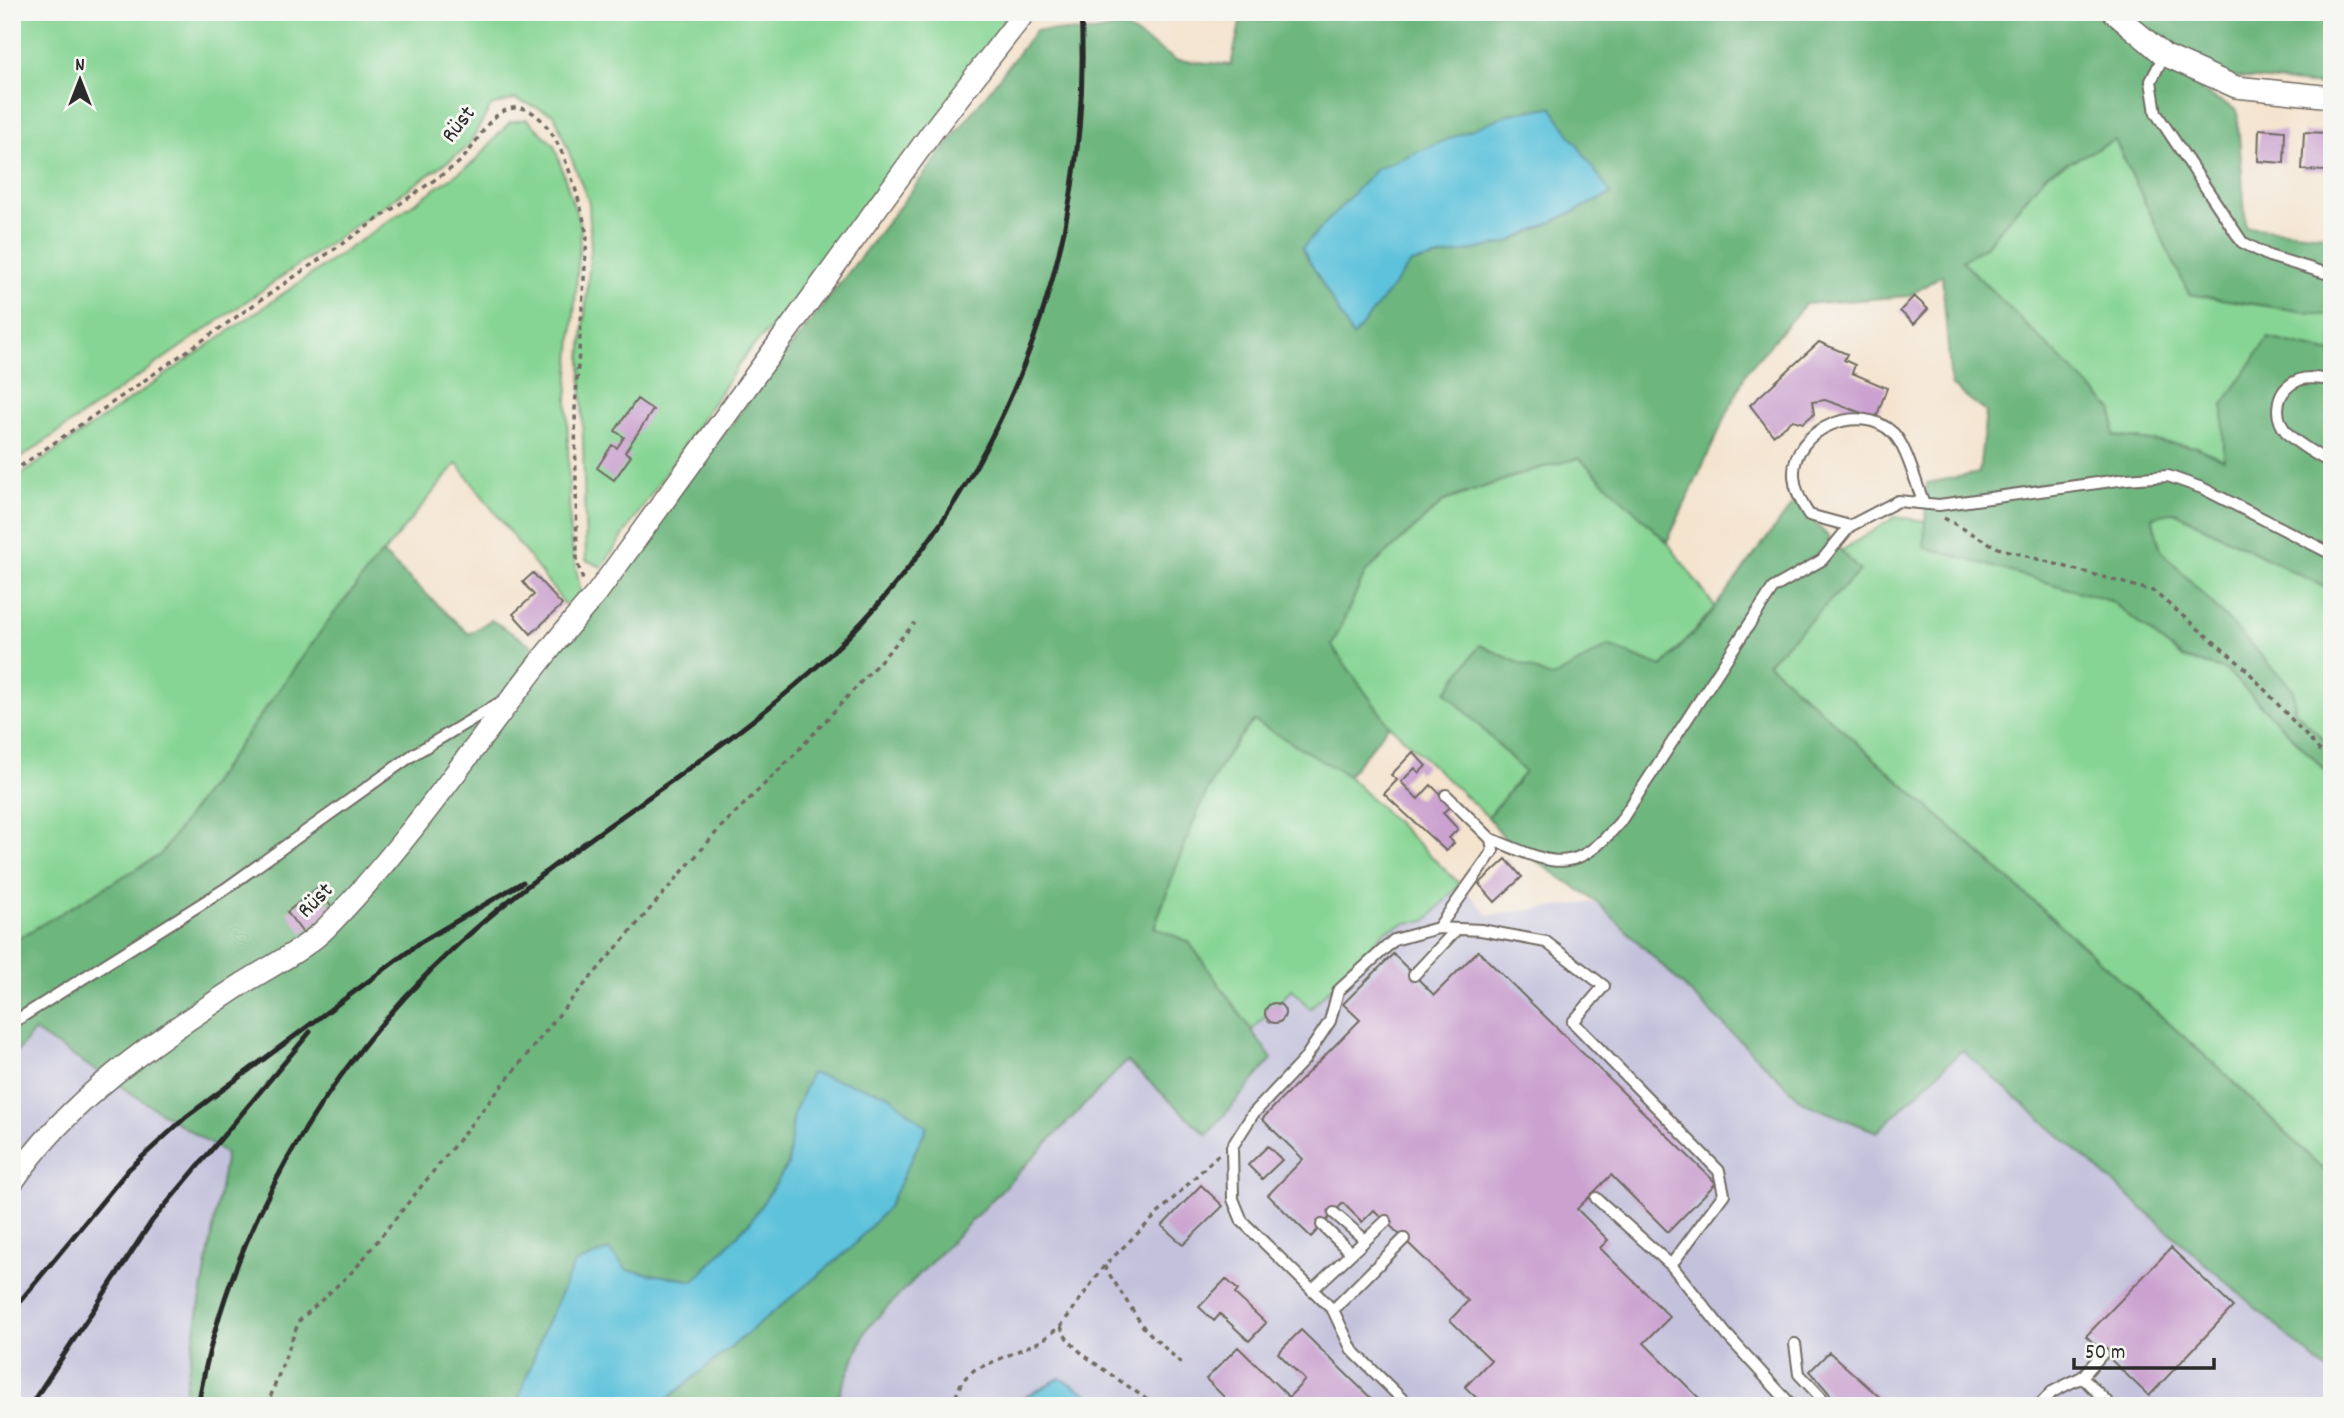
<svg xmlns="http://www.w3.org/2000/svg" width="2344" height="1418" font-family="Dekko,sans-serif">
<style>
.industrial{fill:#c3c1db}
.green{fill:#87d594;stroke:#598060;stroke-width:2}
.forest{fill:#6db67e;stroke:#4c7054;stroke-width:2;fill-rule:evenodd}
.water{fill:#5dc2db;stroke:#447683;stroke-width:2}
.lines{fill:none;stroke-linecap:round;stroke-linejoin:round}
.stream{stroke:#5dc2db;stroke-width:5}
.building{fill:#caa1cf}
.lane-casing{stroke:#716b64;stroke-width:14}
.street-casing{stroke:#716b64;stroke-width:24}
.path{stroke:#716b64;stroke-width:3.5;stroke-dasharray:5 5;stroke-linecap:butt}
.lane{stroke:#fff;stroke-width:10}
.street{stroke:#fff;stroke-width:21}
.rail{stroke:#2b2b2b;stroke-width:5}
.labels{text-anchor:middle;stroke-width:6;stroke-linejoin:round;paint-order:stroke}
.street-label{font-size:23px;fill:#2b2b2b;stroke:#f6f6f2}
</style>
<rect width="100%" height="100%" fill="#f6f6f2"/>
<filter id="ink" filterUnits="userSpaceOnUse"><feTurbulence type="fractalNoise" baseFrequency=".0143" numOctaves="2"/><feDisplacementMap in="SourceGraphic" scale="14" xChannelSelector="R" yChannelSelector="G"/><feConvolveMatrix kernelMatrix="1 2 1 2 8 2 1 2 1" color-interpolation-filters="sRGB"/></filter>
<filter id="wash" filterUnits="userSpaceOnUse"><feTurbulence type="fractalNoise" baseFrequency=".00686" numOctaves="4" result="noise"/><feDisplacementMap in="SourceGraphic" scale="28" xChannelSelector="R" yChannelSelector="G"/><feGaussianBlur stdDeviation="1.57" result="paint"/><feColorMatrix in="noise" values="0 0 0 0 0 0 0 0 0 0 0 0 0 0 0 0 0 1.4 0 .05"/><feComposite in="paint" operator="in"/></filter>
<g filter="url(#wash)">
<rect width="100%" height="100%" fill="#f4e3cd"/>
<!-- industrial -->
<path class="industrial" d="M1460 884 1488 915 1597 902 1804 1103 1962 1050 2332 1375V1406H834L867 1328 1127 1060 1271 1059 1251 1031 1292 989 1310 1009 1385 931 1405 923 1426 921Z
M34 1030 226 1154 182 1406H12V1058Z"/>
<!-- green -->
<path class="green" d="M12 12H1010L868 225 746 354 602 567 586 560 581 359 591 247 589 203 554 114 515 99 491 106 467 148 12 464Z
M527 119 554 145 581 228 567 399 570 537 581 593 570 611 457 463 332 616 160 855 12 942V481L474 162 510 122Z
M2115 140 2189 294 2332 316V353L2268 338 2225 461 2197 447 2114 436 1962 261 1986 246 2047 173Z
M1580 458 1667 542 1715 607 1662 667 1608 646 1552 678 1446 692 1525 772 1488 817 1389 725 1331 646 1365 573 1444 501 1533 470Z
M2174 512 2332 591V748L2295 711 2293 689 2160 550 2152 516Z
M1895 517 1925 521V547L2111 601 2183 658 2226 670 2332 777V1178L2222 1071 1767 662 1859 571 1841 551Z
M1255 720 1348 776 1460 884 1426 921 1405 923 1385 931 1310 1009 1292 989 1251 1031 1189 942 1154 928C1180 861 1204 771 1255 720Z"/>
<!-- forest -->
<path class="forest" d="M1281 12H2332V86L2223 76 2199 90 2237 110 2246 227 2332 236V316L2189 294 2115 140 2047 173 1986 246 1962 261 2113 410 2114 436 2197 447 2224 460 2223 405 2268 338 2332 353V591L2175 512 2152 517 2161 550 2293 689 2295 711 2332 748V777L2226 670 2183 658 2111 601 1924 547 1927 483 1979 473 1986 412 1951 385 1942 275 1909 296 1805 304 1747 371 1667 542 1579 458 1533 470 1444 501 1365 573 1332 646 1389 725 1348 776 1254 721C1204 771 1180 861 1154 927L1189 942 1272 1059 1207 1135 1127 1061 867 1328 834 1406H659L850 1249 794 1113 788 1165 750 1222 694 1281 575 1264 544 1330 516 1406H182L226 1154 34 1031 12 1058V942L160 855 332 616 382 553 469 634 491 620 551 657 1036 30 1094 32 1123 26 1176 60 1231 65 1241 19 1268 21ZM1551 107 1610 195 1507 243 1411 263 1509 114Z
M1795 501 1860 571 1768 663 2222 1071 2332 1178V1375L1962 1050 1877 1132 1804 1103 1597 902 1508 842 1488 817 1525 772 1446 692 1480 645 1552 678 1608 646 1662 667 1702 624Z"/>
<!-- water -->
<path class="water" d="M1551 107 1611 194 1507 243 1411 263 1353 337 1302 248 1376 169 1509 114Z
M811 1073 887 1094 927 1127 888 1207 850 1249 659 1406H516L544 1330 574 1264 609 1250 627 1270 694 1281 750 1222 788 1165 794 1113Z
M1060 1378 1109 1406H994L1025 1397Z"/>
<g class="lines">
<!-- stream -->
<path class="stream" d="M2222 12C2260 29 2278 26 2316 12"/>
</g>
<g id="blocks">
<!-- building -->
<path class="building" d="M2259 129 2285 131 2284 163 2258 161Z
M2304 132 2329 133 2327 171 2302 170Z
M1914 296 1928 309 1914 324 1900 311Z
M1819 342 1847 354 1844 360 1855 365 1852 373 1887 388 1876 418 1825 400 1812 402 1814 414 1803 423 1793 420 1773 435 1750 405Z
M637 399 653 410 625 452 631 456 614 480 597 468 612 445 617 448 624 437 615 431Z
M533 573 562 605 531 634 513 614 534 595 523 582Z
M1413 752 1426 766 1419 773 1415 768 1401 782 1418 799 1431 785 1451 805 1443 813 1458 829 1449 838 1454 843 1446 851 1384 794 1397 780 1391 775Z
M1506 859 1522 877 1495 902 1479 884Z
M317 888 333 909 303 933 287 912Z
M1478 951 1716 1183 1668 1232 1611 1175 1577 1209 1608 1240 1600 1248 1670 1317 1644 1343 1707 1406H1485L1465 1387 1491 1360 1450 1320 1468 1301 1374 1210 1362 1222 1343 1203 1311 1237 1268 1195 1303 1159 1262 1119 1360 1020 1343 1004 1393 954 1434 995Z
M1265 1013a10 10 0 1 1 20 0a10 10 0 1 1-20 0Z
M1268 1146 1282 1160 1262 1179 1248 1165Z
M1201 1185 1223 1206 1183 1245 1162 1226Z
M2171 1248 2233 1307 2149 1396 2086 1336Z
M1226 1279 1238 1290 1235 1294 1266 1323 1249 1341 1220 1314 1214 1321 1199 1307Z
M1301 1330 1379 1406H1233L1206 1379 1238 1347 1289 1397 1305 1380 1278 1353Z
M1829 1352 1884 1401 1889 1406H1840L1810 1371Z"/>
</g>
</g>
<g filter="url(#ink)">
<use href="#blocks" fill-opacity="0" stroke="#716b64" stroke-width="2"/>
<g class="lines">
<!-- lane casing -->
<g class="lane-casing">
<path id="lane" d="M2164 55 2151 81 2156 113 2242 242 2269 256 2332 275
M2332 380C2321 379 2309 376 2299 380 2276 389 2272 415 2287 433 2298 445 2318 455 2332 464
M1850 526 1809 515C1801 503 1795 491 1794 476 1791 429 1861 401 1893 433 1906 445 1916 484 1923 501
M1491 839C1552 863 1572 879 1620 822L1773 588 1822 560 1850 526 1898 501 1939 505 2126 479 2168 476 2202 488 2332 554
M1438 928 1493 851 1491 839 1446 795
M1414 975 1456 930
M12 1023 225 889 414 754 501 702
M1334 1213 1364 1239
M1322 1225 1350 1252
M1671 1265 1727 1335 1792 1406
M1312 1290 1386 1221
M1333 1310 1404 1239
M1795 1344 1799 1374 1829 1406
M2082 1377 2103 1353
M1409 1406 1352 1350 1333 1310 1242 1221 1233 1199 1232 1147 1253 1114 1304 1060 1330 1021 1338 991 1394 940 1438 928 1481 930 1546 942 1604 986 1573 1022 1719 1171 1724 1194 1671 1265 1596 1198
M2039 1406 2052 1392 2082 1377 2111 1406"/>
</g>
<!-- street casing -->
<g class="street-casing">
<path id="street" d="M2113 12 2164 55 2236 87 2332 97
M12 1183C70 1097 154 1042 239 986 265 969 306 949 327 927 427 825 502 700 597 593L935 128 1025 12"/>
</g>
<!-- path -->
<path class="path" d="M12 472 456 165C475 150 483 122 502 112 553 84 581 204 587 236L575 409 577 562 583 580
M1944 518 1998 548 2153 591 2245 668 2332 764
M1104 1266 1144 1328 1182 1364
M1061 1326C1065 1351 1132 1385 1154 1406
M267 1406 299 1321 355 1269 566 1006 721 827 793 756 915 623
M952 1406 962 1381 974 1370 1041 1341 1061 1326 1104 1266 1219 1154"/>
<!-- lane -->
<use href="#lane" class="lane"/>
<!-- street -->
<use href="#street" class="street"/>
<!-- rail -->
<path class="rail" d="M12 1311 129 1169 186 1117 421 942 523 882
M30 1406 152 1221 310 1032
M198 1406C230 1217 343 1039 489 917 593 830 711 761 812 671 998 505 1094 259 1081 12"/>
</g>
</g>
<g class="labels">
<!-- street labels -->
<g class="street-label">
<text transform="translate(457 123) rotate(-52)" y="8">Rüst</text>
<text transform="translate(314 899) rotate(-45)" y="8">Rüst</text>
</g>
</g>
<!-- margin -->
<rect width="2344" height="1418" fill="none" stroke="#f6f6f2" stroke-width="42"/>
<!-- north arrow -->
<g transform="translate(80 80)" stroke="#f6f6f2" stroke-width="5" paint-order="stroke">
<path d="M0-5L12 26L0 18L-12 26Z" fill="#2b2b2b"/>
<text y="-10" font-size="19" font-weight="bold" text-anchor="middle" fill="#2b2b2b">N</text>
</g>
<!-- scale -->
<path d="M2074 1358v10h140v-10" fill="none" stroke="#2b2b2b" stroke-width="3.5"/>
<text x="2085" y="1358" font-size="21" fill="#2b2b2b" stroke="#f6f6f2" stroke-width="5" paint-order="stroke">50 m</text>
</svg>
